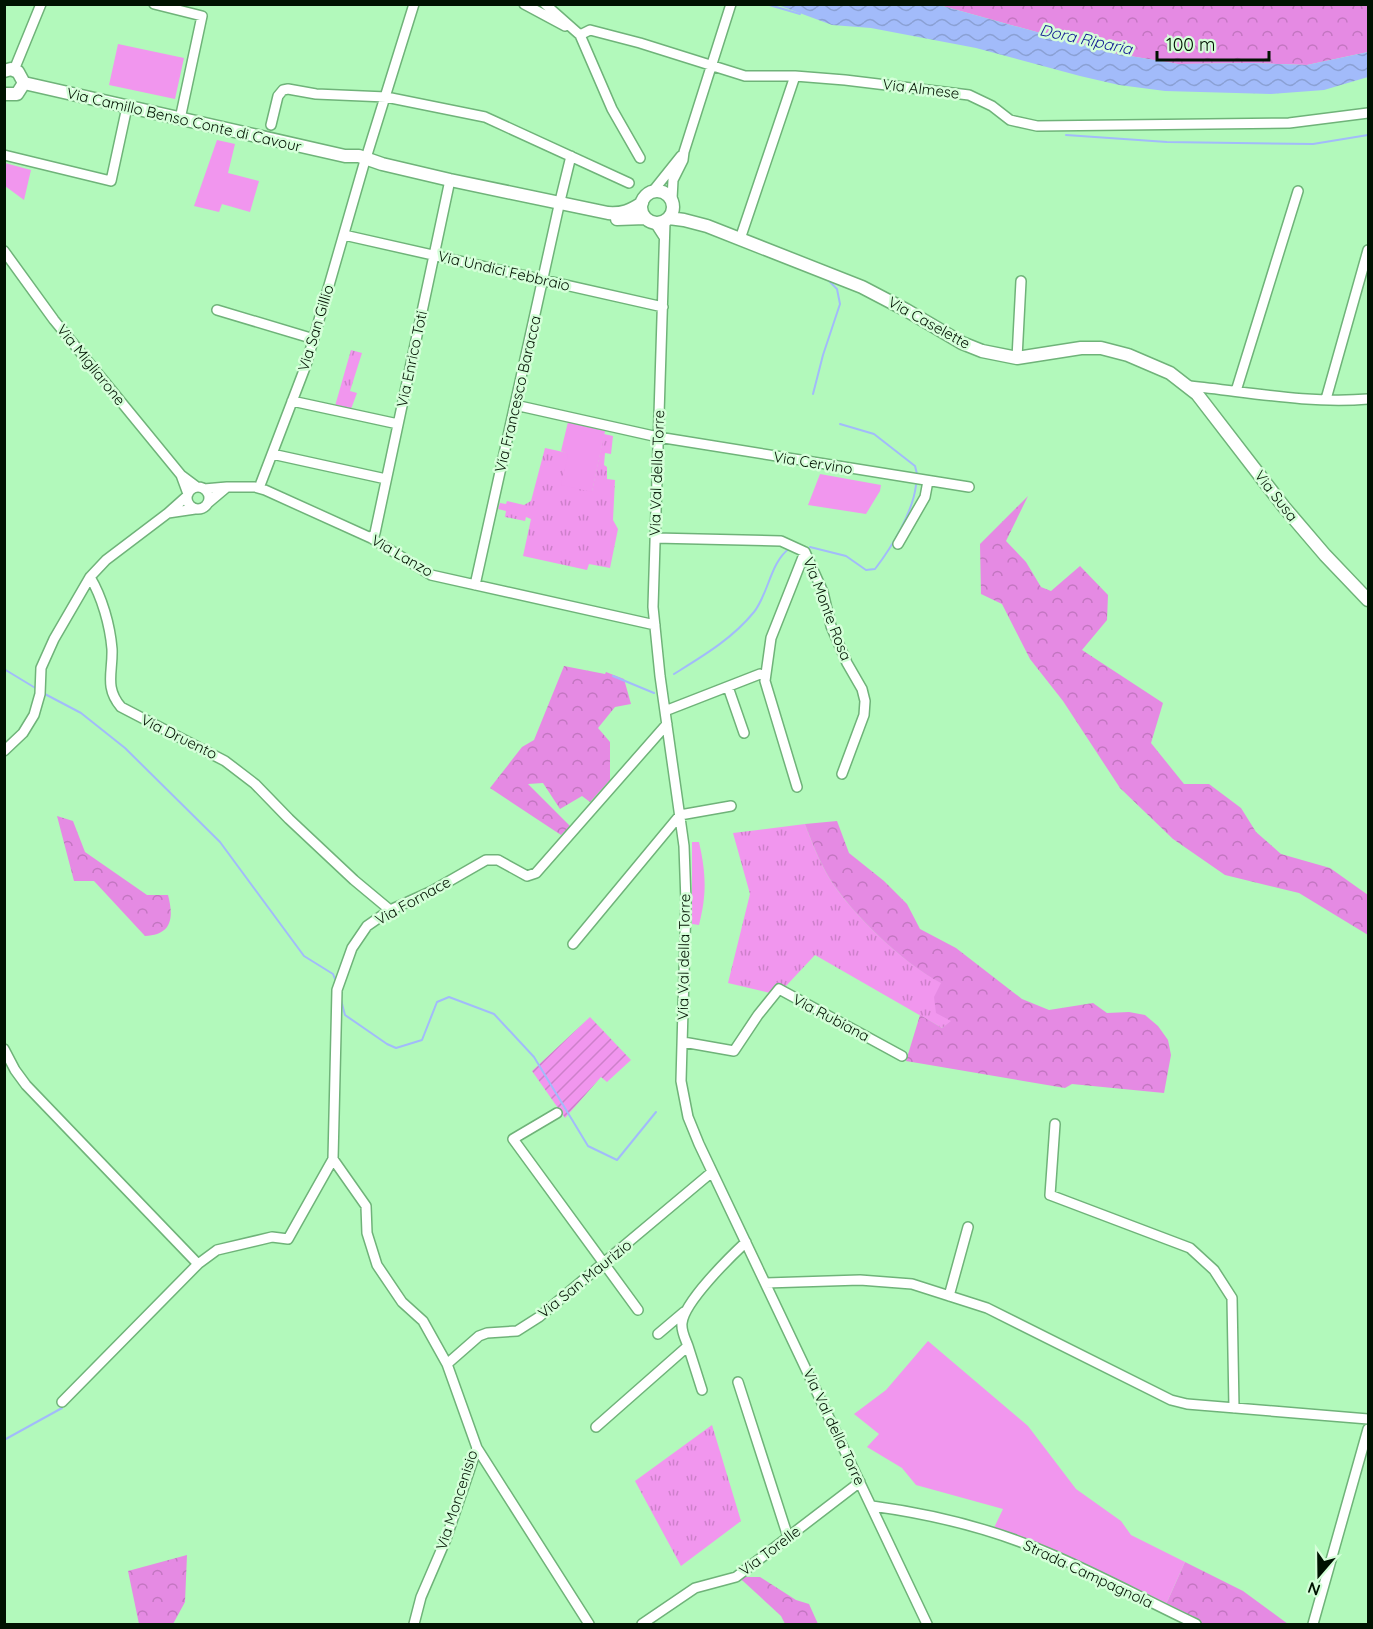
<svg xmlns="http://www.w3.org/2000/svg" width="1373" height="1629" font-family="Quicksand,sans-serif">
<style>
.grass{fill:url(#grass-tufts)}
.forest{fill:url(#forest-crowns)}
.park{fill:#f196ee}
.garden{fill:url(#garden-furrows)}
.water{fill:url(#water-waves)}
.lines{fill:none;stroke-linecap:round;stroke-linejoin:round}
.stream{stroke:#a2bbfa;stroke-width:2}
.minor-casing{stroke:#6fb379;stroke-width:12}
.major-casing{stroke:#6fb379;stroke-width:15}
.minor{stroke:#fff;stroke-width:9}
.major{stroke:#fff;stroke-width:12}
.labels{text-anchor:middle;stroke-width:5;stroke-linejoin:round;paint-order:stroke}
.street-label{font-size:15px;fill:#001201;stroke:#d5ffd9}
.water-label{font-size:16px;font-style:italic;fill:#131a93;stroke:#d5ffd9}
</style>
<defs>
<pattern id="grass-tufts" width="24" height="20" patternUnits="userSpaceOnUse" patternTransform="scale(1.5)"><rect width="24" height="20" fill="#f196ee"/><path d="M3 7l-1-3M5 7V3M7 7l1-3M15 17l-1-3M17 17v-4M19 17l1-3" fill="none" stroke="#cd80ca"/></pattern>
<pattern id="forest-crowns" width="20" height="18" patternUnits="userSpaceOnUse" patternTransform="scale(1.5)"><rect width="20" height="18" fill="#e58ae3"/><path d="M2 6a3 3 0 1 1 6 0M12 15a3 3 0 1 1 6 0" fill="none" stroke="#c376c1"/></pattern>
<pattern id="garden-furrows" width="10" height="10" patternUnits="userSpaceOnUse" patternTransform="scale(1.5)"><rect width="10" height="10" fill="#f196ee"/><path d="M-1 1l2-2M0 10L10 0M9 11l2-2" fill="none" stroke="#cd80ca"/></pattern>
<pattern id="water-waves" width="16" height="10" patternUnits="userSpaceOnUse" patternTransform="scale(1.5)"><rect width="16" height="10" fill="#a2bbfa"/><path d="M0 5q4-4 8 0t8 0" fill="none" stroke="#8aa0d4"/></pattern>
</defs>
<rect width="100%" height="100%" fill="#b2f9bb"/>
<!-- grass -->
<path class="grass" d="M351 350 362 353 350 391 357 393 351 409 335 406Z
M604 434 613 436 611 454 605 453 604 465 607 467V479L615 480 613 520 618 529 610 568 589 564 587 570 523 556 531 519 526 517 525 521 505 517 506 511 498 509 500 503 506 504 507 501 524 505 531 501 545 448 568 453 592 491Z
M805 824C812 842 819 861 830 879 852 914 904 964 942 983L952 1021 942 1028 815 955 785 987 778 983 770 993 728 983 750 894 733 833Z
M712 1425 741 1521 681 1566 635 1481Z"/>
<!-- forest -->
<path class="forest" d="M939 5H1368V52L1307 65 1252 63 1178 64 1112 53Z
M1028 496 1006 541 1026 562 1041 587 1051 591 1080 566 1108 595 1107 620 1082 650 1163 703 1151 743 1184 784H1209L1241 808 1256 832 1281 854 1330 868 1368 895V935L1299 893 1225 875 1173 839 1120 788 1063 701 1030 659 1002 604 981 594 980 544Z
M564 666 605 674 606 672 624 679 631 704 615 707 598 728 610 742V780L590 802 582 796 560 809 543 783 528 784 570 826 561 835 490 788 522 747 534 740Z
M57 816 73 821 85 852 147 895H168C174 918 172 935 145 936L94 881H74Z
M837 821 849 853 884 881 907 904 920 929 956 948 1022 999 1049 1010 1093 1003 1107 1013 1129 1012 1145 1015 1158 1026 1168 1040 1171 1055 1164 1093 1072 1084 1065 1088 906 1061 920 1015 942 1028 951 1021 936 1013 934 997 941 983C903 963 853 915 830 879 819 861 812 842 805 824Z
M187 1555 185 1602 173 1624H139L128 1571Z
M1185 1562 1243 1591 1288 1624H1196L1164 1609Z
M736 1577H760L796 1600 809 1604 818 1624H785L781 1616 743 1581Z"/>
<!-- park -->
<path class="park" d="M118 44 184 58 175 99 109 85Z
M217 140 235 144 228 173 259 181 250 212 222 204 219 212 194 206Z
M5 163 31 170 24 200 5 186Z
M568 422 605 431 592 492 561 485 568 454 561 451Z
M820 474 881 485 880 491 866 514 808 505Z
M692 842H699C706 873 707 894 699 925L692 924Z
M928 1341 1028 1426 1076 1489 1121 1521 1131 1535 1185 1562 1164 1609 992 1532 1003 1509 916 1485 902 1468 867 1447 879 1434 854 1414 886 1390Z"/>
<!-- garden -->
<path class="garden" d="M590 1017 631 1060 607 1082 601 1077 565 1118 532 1071Z"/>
<!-- water -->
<path class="water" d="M778 5H939L1112 53 1178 64 1252 63 1307 65 1368 52V77L1324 90 1271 94 1165 91 1119 85 1080 76 976 48 871 28 832 25Z"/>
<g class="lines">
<!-- stream -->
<path class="stream" d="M766 4 800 14
M1066 135 1167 142 1313 144 1368 135
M813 394 823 355 840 304 837 289 827 279
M840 424 874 434 915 466 917 474
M810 547 846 556 866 570 875 569C892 547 913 512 916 485
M4 669 37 689
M674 674C703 656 732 639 754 612 769 593 770 562 790 548
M613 676 654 693
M43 693 81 713 125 748 220 842 304 956 333 974 335 979
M341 1000 345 1015 387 1044 396 1048 422 1040 437 1002 449 997 494 1014 534 1057 588 1146 617 1160 656 1112
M4 1440 62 1408"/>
<!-- minor casing -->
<g class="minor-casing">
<path id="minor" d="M154 4 202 16 180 119
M524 4 565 26
M545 4 580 35 612 109 640 158
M580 35 590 30 640 43 745 76H795L845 80 969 95 992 106 1010 120 1037 126 1289 123 1368 113
M14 70 41 4
M271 125 278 96 283 90 288 89 316 94 386 97 485 117 629 183
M4 155 111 181 127 107
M366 158 414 4
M653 191 681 156
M672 199 673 180 683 160 684 152 731 4
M665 222 653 607 660 676 684 846 686 902 681 1081 688 1117 699 1144 927 1624
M655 223 664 237
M344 235 663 307
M740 239 795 76
M4 251 54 320 181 475
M217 310 314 339
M1017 358 1021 281
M1190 386C1249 392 1309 404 1368 399
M1236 391 1298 191
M1326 399 1368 250
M292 401 398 424
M515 405 658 437 969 487
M272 454 386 479
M187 498a11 11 0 1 1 22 0a11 11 0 1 1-22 0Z
M227 487H255L265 490 371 538 431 575 655 625
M259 488 306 365 364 164
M204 489 227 487 208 503
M188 494 181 475 197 487
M187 496 168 513 195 509
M371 538 375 533 450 180
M655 538 781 541 805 552 823 592 831 626 847 663 862 689 865 701 864 715 842 774
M898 544 925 497 928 481
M90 577C102 597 110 625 112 649 113 672 104 687 121 707L225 761 255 784 289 819 354 880 390 910
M475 585 560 201 571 156
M728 687 744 733
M665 711 760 674
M4 751 23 733 34 715 40 694 41 668 54 639 90 577 106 560 168 513
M797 787 765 681 771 638 805 552
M573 944 680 815 731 806
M683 1042 734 1051 758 1015 779 989 902 1056
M4 1049 15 1070 26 1085 198 1264 217 1250 272 1237 288 1239 333 1159 337 990 352 948 367 926 390 910 432 891 486 860H498L527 876 536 873 667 724
M557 1113 513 1139 638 1310
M1055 1124 1050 1195 1190 1248 1214 1270 1232 1298 1234 1408
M333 1159 366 1206 367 1233 377 1265 402 1302 423 1321 447 1364 477 1448 446 1539 421 1597 414 1624
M766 1283 860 1280 912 1284 987 1308 1171 1400 1187 1404 1368 1419
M949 1296 968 1227
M658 1334 684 1312
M688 1346 702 1390
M447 1364 479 1336 487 1333 517 1331 539 1317 712 1172
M738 1382 788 1537
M62 1402 198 1264
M596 1427 688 1346C685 1338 681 1331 682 1323 684 1302 730 1257 746 1242
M477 1448 589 1624
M872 1506C931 1514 993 1529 1048 1553 1098 1574 1147 1601 1196 1624
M642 1624 695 1588 736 1577 860 1482
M1313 1624 1368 1429"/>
</g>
<!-- major casing -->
<g class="major-casing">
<path id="major" d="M4 71 11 69 18 72 24 83 17 94H4
M24 83 345 156H359L382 164 450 180 608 213C622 214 630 211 642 203
M641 207a16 16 0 1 1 32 0a16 16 0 1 1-32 0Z
M669 218 684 220 707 226 862 287 906 310 962 343 982 351 1017 358 1081 348H1101L1128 355 1170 373 1197 394 1284 507 1325 555 1368 600
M617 219 645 218"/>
</g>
<!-- minor -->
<use href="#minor" class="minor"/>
<!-- major -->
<use href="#major" class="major"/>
</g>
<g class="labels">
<!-- street labels -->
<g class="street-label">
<text transform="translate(921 89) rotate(7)" y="5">Via Almese</text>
<text transform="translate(184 120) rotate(13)" y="5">Via Camillo Benso Conte di Cavour</text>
<text transform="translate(504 271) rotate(13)" y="5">Via Undici Febbraio</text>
<text transform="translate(929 323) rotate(29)" y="5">Via Caselette</text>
<text transform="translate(316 328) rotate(-73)" y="5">Via San Gillio</text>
<text transform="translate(412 359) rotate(-78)" y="5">Via Enrico Toti</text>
<text transform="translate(91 365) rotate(51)" y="5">Via Migliarone</text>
<text transform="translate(518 394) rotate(-77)" y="5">Via Francesco Baracca</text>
<text transform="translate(813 463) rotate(9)" y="5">Via Cervino</text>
<text transform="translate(657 473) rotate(-88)" y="5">Via Val della Torre</text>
<text transform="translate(1276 496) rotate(52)" y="5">Via Susa</text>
<text transform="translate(402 556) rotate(30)" y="5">Via Lanzo</text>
<text transform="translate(827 609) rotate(69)" y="5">Via Monte Rosa</text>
<text transform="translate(179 737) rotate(26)" y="5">Via Druento</text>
<text transform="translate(413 901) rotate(-29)" y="5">Via Fornace</text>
<text transform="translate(684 957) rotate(-89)" y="5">Via Val della Torre</text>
<text transform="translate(831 1018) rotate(28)" y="5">Via Rubiana</text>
<text transform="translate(585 1279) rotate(-39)" y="5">Via San Maurizio</text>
<text transform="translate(834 1427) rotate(65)" y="5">Via Val della Torre</text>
<text transform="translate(457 1500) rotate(-72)" y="5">Via Moncenisio</text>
<text transform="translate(770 1551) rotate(-37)" y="5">Via Torelle</text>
<text transform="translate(1088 1574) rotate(25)" y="5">Strada Campagnola</text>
</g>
<!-- water labels -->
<g class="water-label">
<text transform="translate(1086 39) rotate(12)" y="6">Dora Riparia</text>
</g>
</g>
<!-- border -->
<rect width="1373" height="1629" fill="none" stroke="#001201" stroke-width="12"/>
<!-- north arrow -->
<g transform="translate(1319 1575) rotate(200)" stroke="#d5ffd9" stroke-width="4.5" paint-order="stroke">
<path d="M0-4.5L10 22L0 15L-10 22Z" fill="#001201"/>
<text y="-9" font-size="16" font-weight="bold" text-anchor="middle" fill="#001201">N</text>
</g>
<!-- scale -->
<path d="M1157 51v9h112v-9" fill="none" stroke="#001201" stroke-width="3"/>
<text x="1166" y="51" font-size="18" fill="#001201" stroke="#d5ffd9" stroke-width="4.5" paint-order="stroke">100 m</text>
</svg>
